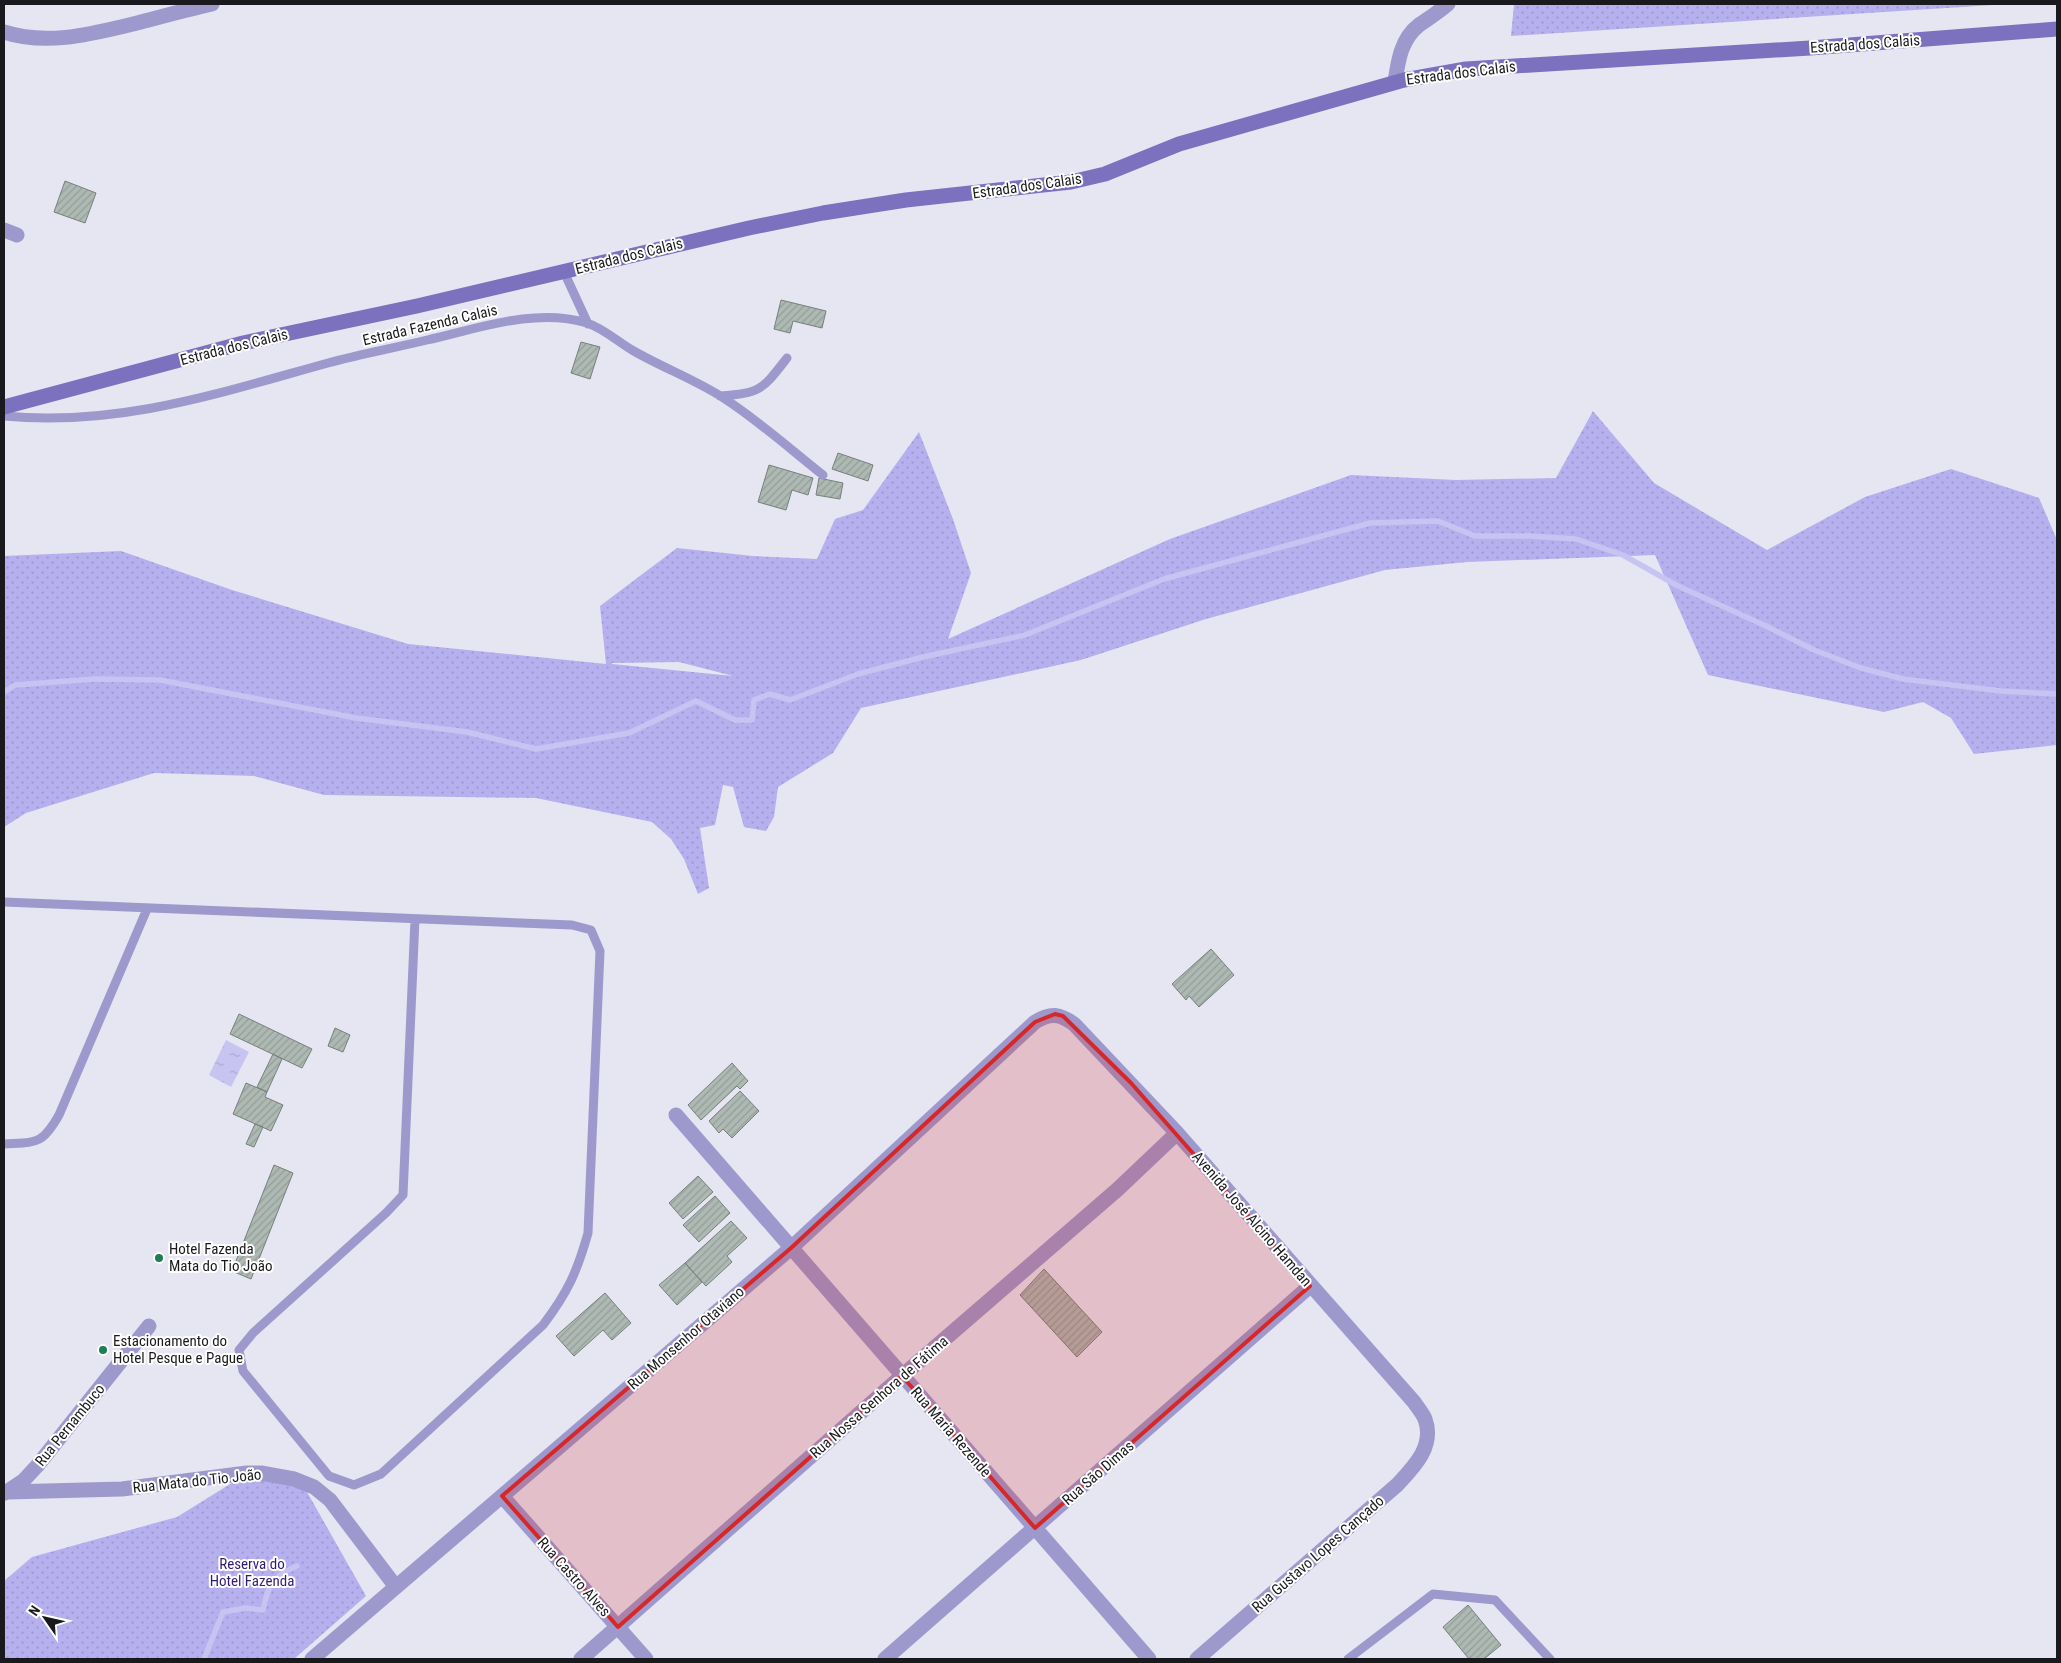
<svg xmlns="http://www.w3.org/2000/svg" width="2061" height="1663" font-family="'Roboto Condensed',sans-serif">
<style>
.park{fill:url(#park-dots);fill-rule:evenodd}
.water{fill:url(#water-ripples)}
.lines{fill:none;stroke-linecap:round;stroke-linejoin:round}
.stream{stroke:#c7c4f2;stroke-width:5.5}
.building{fill:url(#building-hatch);stroke:#75817a}
.lane{stroke:#9e99cd;stroke-width:9}
.street{stroke:#9e99cd;stroke-width:15}
.secondary{stroke:#7c71be;stroke-width:15}
.marked{fill:#d62828;fill-opacity:0.2;stroke:#d62828;stroke-width:4;stroke-linejoin:round}
.poi-dot{fill:#1c7e56;stroke:#fff;stroke-width:2}
.labels{text-anchor:middle;stroke-width:4;stroke-linejoin:round;paint-order:stroke}
.street-label{font-size:15px;fill:#1a1a1e;stroke:#fff}
.poi-label{font-size:15px;fill:#1a1a1e;stroke:#fff;text-anchor:start}
.park-label{font-size:15px;fill:#331b72;stroke:#fff}
</style>
<defs>
<pattern id="park-dots" width="8" height="8" patternUnits="userSpaceOnUse" patternTransform="scale(1.25)"><rect width="8" height="8" fill="#b6b0ee"/><path d="M2 2h.1M6 6h.1" fill="none" stroke="#9c97cc" stroke-width="1.8" stroke-linecap="round"/></pattern>
<pattern id="water-ripples" width="26" height="14" patternUnits="userSpaceOnUse" patternTransform="scale(1.25)"><rect width="26" height="14" fill="#c7c4f2"/><path d="M2 4q2-2 4 0t4 0M15 11q2-2 4 0t4 0" fill="none" stroke="#aaa8cf"/></pattern>
<pattern id="building-hatch" width="6" height="6" patternUnits="userSpaceOnUse" patternTransform="scale(1.25)"><rect width="6" height="6" fill="#adb9b2"/><path d="M-1 1l2-2M0 6l6-6M5 7l2-2" fill="none" stroke="#949e99"/></pattern>
</defs>
<rect width="100%" height="100%" fill="#e6e5f2"/>
<!-- park -->
<path class="park" d="M1514 4H2009L1511 36Z
M1593 411 1654 483 1767 550 1865 497 1951 469 2039 498 2057 540V745L1974 754 1951 718 1923 702 1884 712 1708 675 1655 555 1467 562 1385 570 1206 619 1081 660 861 708 833 753 778 787 774 817 766 831 744 827 733 787 723 785 715 825 700 828 709 888 698 894 684 859 671 839 652 822 536 798 324 795 254 776 154 773 26 813 4 827V556L121 551 232 590 408 644 606 664 600 606 677 548 753 556 817 559 835 519 863 510 919 432 953 519 971 573 948 639 1170 539 1351 475 1456 480 1556 478ZM679 662 733 676 612 664V663Z
M243 1476 303 1485 366 1596 294 1659H4V1581L32 1557 177 1517Z"/>
<!-- water -->
<path class="water" d="M226 1040 249 1052 231 1087 209 1075Z"/>
<g class="lines">
<!-- stream -->
<path class="stream" d="M4 692 15 685 95 679 160 680 356 718 467 732 536 749 629 733 696 701 735 720H752L754 700 770 694 790 700 858 674 923 657 1025 635 1164 579 1370 523 1438 521 1475 536H1530L1576 539 1623 555 1678 586 1766 626 1814 650 1861 668 1903 679 2001 691 2057 694
M204 1659 223 1612 246 1608 263 1610C268 1585 272 1576 297 1566"/>
</g>
<!-- building -->
<path class="building" d="M65 181 96 193 85 223 54 212Z
M781 300 826 311 822 328 793 321 790 333 774 329Z
M581 342 600 347 590 379 571 373Z
M838 453 873 465 868 481 832 469Z
M769 465 813 478 808 495 792 490 786 510 758 502Z
M819 478 843 483 840 499 816 495Z
M1211 949 1234 975 1199 1007 1189 996 1186 1000 1172 984Z
M239 1014 312 1049 302 1068 230 1034Z
M335 1028 350 1035 343 1052 328 1046Z
M273 1054 282 1059 267 1092 257 1087Z
M732 1063 748 1081 740 1089 737 1086 701 1120 688 1105Z
M246 1083 267 1092 265 1097 283 1105 271 1131 233 1114Z
M740 1091 759 1111 732 1138 723 1129 719 1133 709 1121Z
M255 1124 263 1127 254 1147 246 1144Z
M274 1165 293 1173 251 1279 232 1271Z
M698 1176 713 1192 683 1219 669 1203Z
M715 1196 730 1213 699 1242 683 1225Z
M731 1221 747 1238 727 1256 732 1262 706 1286 685 1263Z
M685 1263 702 1282 677 1305 659 1285Z
M1044 1269 1102 1332 1077 1357 1020 1295Z
M605 1293 631 1323 612 1340 603 1330 574 1356 556 1336Z
M1468 1605 1501 1645 1484 1659H1469L1443 1627Z"/>
<g class="lines">
<!-- lane -->
<path class="lane" d="M564 272 588 324
M720 396C761 393 762 390 787 358
M4 416C119 427 219 393 328 363 360 354 394 348 427 340 477 329 535 307 587 323 603 328 618 342 632 350 661 367 694 379 722 397 758 420 790 449 823 475
M4 902 572 925 591 930 600 951 588 1233C577 1272 568 1292 543 1325L381 1474 354 1485 329 1476 243 1371 239 1350 253 1333 386 1213 403 1195 415 919
M4 1144C37 1142 42 1145 59 1115L147 909
M1348 1659 1433 1594 1495 1600 1550 1659"/>
<!-- street -->
<path class="street" d="M4 32C47 46 91 34 133 24 160 17 186 10 212 4
M1395 82C1398 61 1401 39 1419 25 1429 18 1439 12 1448 4
M4 230 17 235
M676 1115 1149 1659
M8 1492 122 1489 247 1473H261L294 1479 314 1487 330 1500 396 1587
M5 1493 23 1481 37 1466 149 1326
M502 1496 646 1659
M312 1659 791 1248 1035 1022C1051 1012 1060 1014 1074 1024L1177 1133 1414 1402C1418 1408 1423 1414 1425 1419 1435 1446 1414 1467 1397 1485L1197 1659
M581 1659 902 1376 1118 1189 1177 1133
M885 1659 1310 1286"/>
<!-- secondary -->
<path class="secondary" d="M4 407 243 343 417 306 749 228 823 213 906 200 1071 182 1105 174 1179 144 1404 80 1466 69 1810 48 2057 29"/>
</g>
<!-- marked area -->
<path class="marked" d="M1055 1014 1063 1016 1131 1083 1310 1286 1035 1528 902 1376 618 1627 502 1496 791 1248 1035 1022Z"/>
<!-- markers -->
<g class="poi-dot">
<circle cx="159" cy="1258" r="5"/>
<circle cx="103" cy="1350" r="5"/>
</g>
<g class="labels">
<!-- street labels -->
<g class="street-label">
<text transform="translate(1865 44) rotate(-4)" y="5">Estrada dos Calais</text>
<text transform="translate(1461 73) rotate(-7)" y="5">Estrada dos Calais</text>
<text transform="translate(1027 186) rotate(-8)" y="5">Estrada dos Calais</text>
<text transform="translate(629 256) rotate(-14)" y="5">Estrada dos Calais</text>
<text transform="translate(430 325) rotate(-13)" y="5">Estrada Fazenda Calais</text>
<text transform="translate(234 347) rotate(-14)" y="5">Estrada dos Calais</text>
<text transform="translate(1252 1219) rotate(49)" y="5">Avenida José Alcino Hamdan</text>
<text transform="translate(686 1338) rotate(-41)" y="5">Rua Monsenhor Otaviano</text>
<text transform="translate(879 1397) rotate(-41)" y="5">Rua Nossa Senhora de Fátima</text>
<text transform="translate(70 1425) rotate(-51)" y="5">Rua Pernambuco</text>
<text transform="translate(951 1432) rotate(49)" y="5">Rua Maria Rezende</text>
<text transform="translate(1098 1473) rotate(-41)" y="5">Rua São Dimas</text>
<text transform="translate(197 1481) rotate(-6)" y="5">Rua Mata do Tio João</text>
<text transform="translate(1318 1554) rotate(-41)" y="5">Rua Gustavo Lopes Cançado</text>
<text transform="translate(574 1577) rotate(48)" y="5">Rua Castro Alves</text>
</g>
<!-- poi labels -->
<g class="poi-label">
<text x="169" y="1254">Hotel Fazenda<tspan x="169" dy="17">Mata do Tio João</tspan></text>
<text x="113" y="1346">Estacionamento do<tspan x="113" dy="17">Hotel Pesque e Pague</tspan></text>
</g>
<!-- park labels -->
<g class="park-label">
<text x="252" y="1569">Reserva do<tspan x="252" dy="17">Hotel Fazenda</tspan></text>
</g>
</g>
<!-- border -->
<rect width="2061" height="1663" fill="none" stroke="#1a1a1e" stroke-width="10"/>
<!-- north arrow -->
<g transform="translate(45 1618) rotate(304)" stroke="#ffffff" stroke-width="4" paint-order="stroke">
<path d="M0-4L9 19L0 12L-9 19Z" fill="#1a1a1e"/>
<text y="-8" font-size="14" font-weight="bold" text-anchor="middle" fill="#1a1a1e">N</text>
</g>
</svg>
